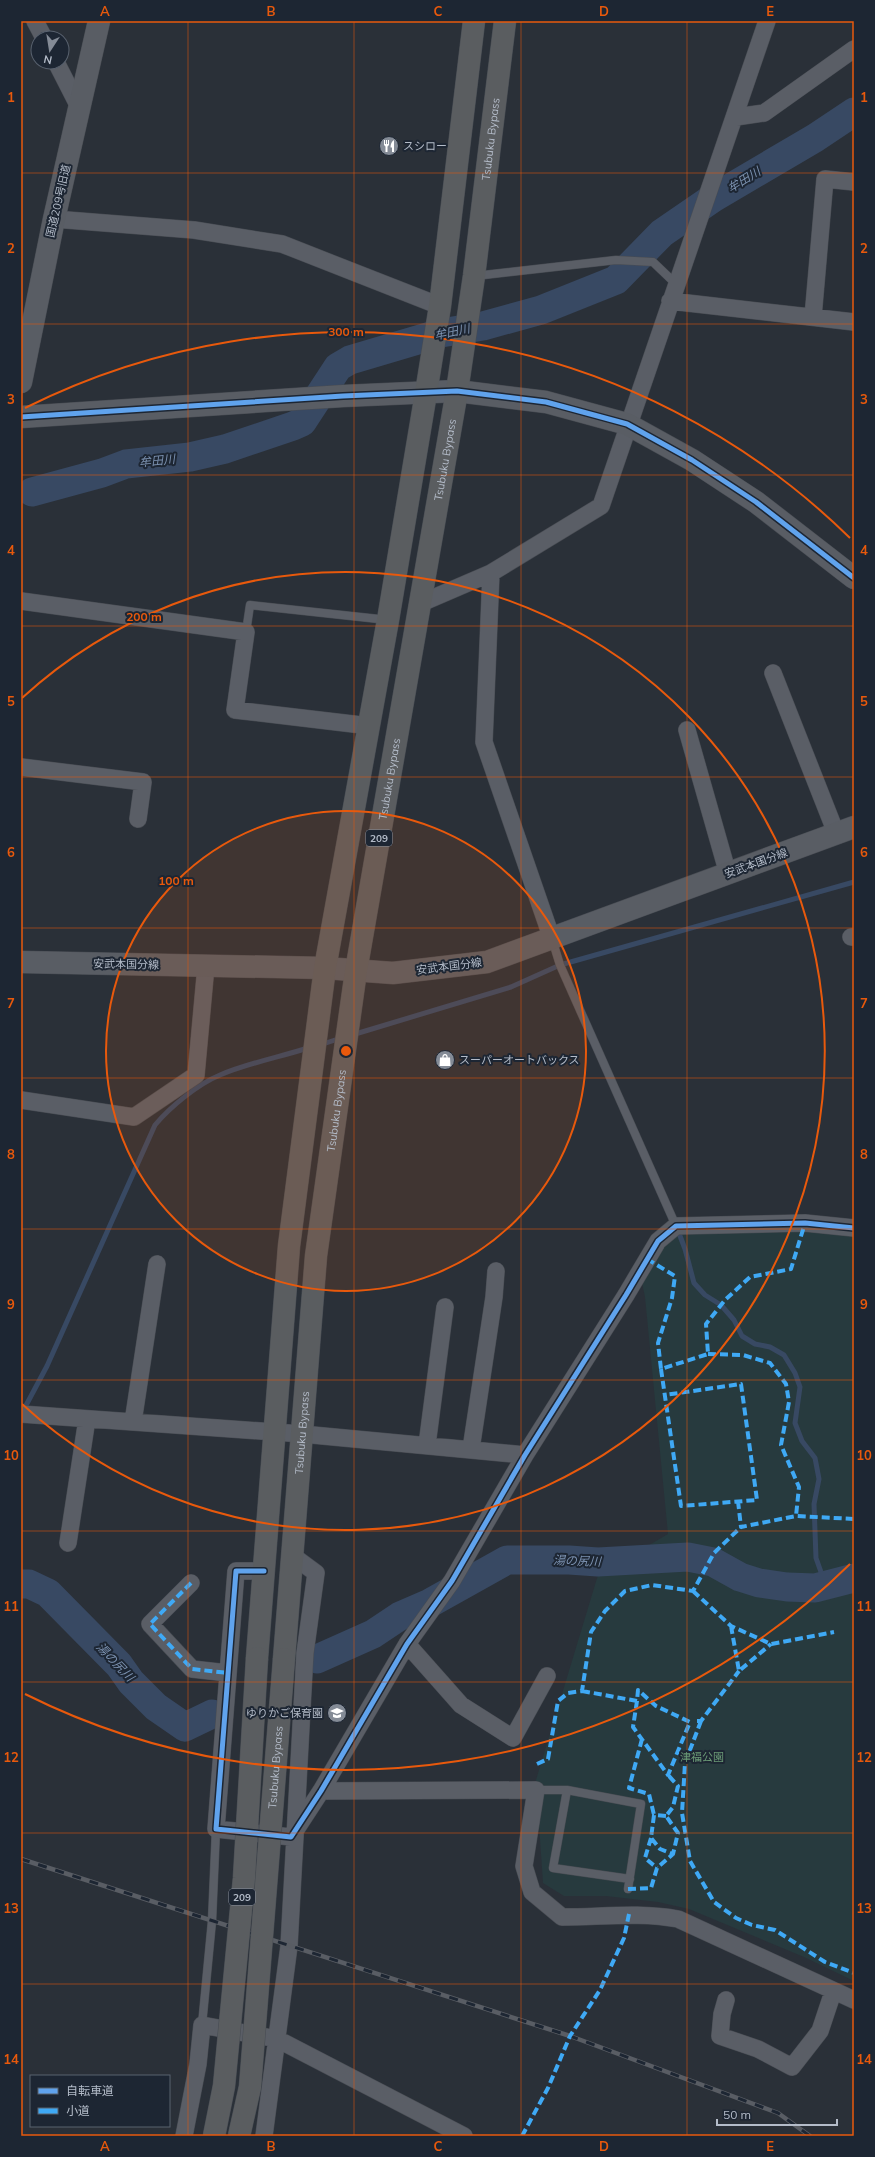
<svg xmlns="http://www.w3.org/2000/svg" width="875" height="2157" font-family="Mulish,'Noto Sans JP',sans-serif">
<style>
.green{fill:#273a3e}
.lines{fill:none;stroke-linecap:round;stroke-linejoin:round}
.stream{stroke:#384963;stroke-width:5}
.river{stroke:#384963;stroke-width:29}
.lane-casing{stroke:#484c53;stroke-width:9}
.street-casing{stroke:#484c53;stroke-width:18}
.secondary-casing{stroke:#484c53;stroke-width:23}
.highway-casing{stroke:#474c53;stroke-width:23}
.lane{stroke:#5a5e66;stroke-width:8}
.street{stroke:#5a5e66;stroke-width:17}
.secondary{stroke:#595d64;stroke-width:22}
.highway{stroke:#5a5d60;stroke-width:22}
.rail-casing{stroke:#595d64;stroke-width:4.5}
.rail{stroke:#1d2633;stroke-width:3;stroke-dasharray:9;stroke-linecap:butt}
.highway-bridge-casing{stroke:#474c53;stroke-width:23;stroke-linecap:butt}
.highway-bridge{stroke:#5a5d60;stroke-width:22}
.quiet{stroke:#3fa9f5;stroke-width:4;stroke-dasharray:8 4;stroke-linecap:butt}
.cycleway-casing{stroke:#1d2633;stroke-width:8}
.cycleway{stroke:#60a3ed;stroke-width:5}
.grid{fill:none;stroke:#e8590c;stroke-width:1;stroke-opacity:0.55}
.ring{fill:none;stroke:#e8590c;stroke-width:2}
.labels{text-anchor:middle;stroke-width:4;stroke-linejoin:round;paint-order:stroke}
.shield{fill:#1d2633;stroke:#878f9c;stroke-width:1}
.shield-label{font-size:10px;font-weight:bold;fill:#b4bcc9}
.street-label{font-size:11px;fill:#b4bcc9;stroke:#1d2633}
.poi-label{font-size:11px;fill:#b4bcc9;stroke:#1d2633;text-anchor:start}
.park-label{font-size:11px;fill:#6b9a76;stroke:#1d2633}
.water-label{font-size:12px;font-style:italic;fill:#7c92b1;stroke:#1d2633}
.centre{fill:#e8590c;stroke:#1d2633;stroke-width:2}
.ring-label{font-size:12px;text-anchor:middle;font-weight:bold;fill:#e8590c;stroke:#1d2633;stroke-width:4;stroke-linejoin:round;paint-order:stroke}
.neatline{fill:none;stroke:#e8590c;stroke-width:1.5}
.grid-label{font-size:13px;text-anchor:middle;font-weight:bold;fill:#e8590c}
</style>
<rect width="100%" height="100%" fill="#2a3038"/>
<!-- green -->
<path class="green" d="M801 1229 854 1233V1981L804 1957 689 1909 658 1902 606 1896H564L543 1883 536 1780 598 1575 668 1534 645 1297 639 1269 673 1235Z"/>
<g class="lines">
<!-- stream -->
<path class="stream" d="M352 1035 511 987 560 965 854 882
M320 1045 341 1038
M677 1228 685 1249 694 1283 705 1295 721 1305 734 1320 742 1336 755 1344 770 1347 784 1355 795 1373 800 1387 795 1423 802 1441 815 1458 819 1479 814 1504 816 1558 826 1586
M23 1411 47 1366 155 1125C170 1107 198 1084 220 1075 248 1063 280 1057 308 1048"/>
<!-- river -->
<path class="river" d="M32 492 102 473 126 464 190 457 225 449 293 426 302 422 338 367 350 360 441 333 483 326 541 310 616 280 662 233 713 198 815 138 854 112
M21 1584H29L48 1593 119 1665 131 1682 156 1707 185 1727 212 1714
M317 1659 373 1634 400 1616 430 1603 507 1560H569L598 1562 688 1557 713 1562 740 1577 759 1583 787 1587 815 1588 854 1578"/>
<!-- lane casing -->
<g class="lane-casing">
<path id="lane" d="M475 276 616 260 653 262 676 284
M246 632 250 605 388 620
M552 939 560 965 676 1226
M536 1790H567
M628 1889 641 1804 567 1790 553 1868 630 1879
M202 2025 212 1921 216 1829"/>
</g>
<!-- street casing -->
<g class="street-casing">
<path id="street" d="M35 21 44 38
M56 62 80 109
M736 117 764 113 854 49
M54 219 194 230 282 244 440 306
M670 301 854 322
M813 317 825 179 854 182
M491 573 484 742 552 939
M21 601 246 632 235 710 370 726
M419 604 491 573 601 506 767 21
M773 673 836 833
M687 730 728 874
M21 767 143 782 138 819
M851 937H854
M21 1100 134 1117 196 1075 206 966
M21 1414 302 1434 525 1455
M133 1422 157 1264
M427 1445 445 1307
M471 1449 494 1297 496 1271
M68 1543 87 1419
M264 1571H236L216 1829 291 1837 321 1791 407 1644 452 1581 525 1455 626 1295 658 1241 676 1226 805 1223 854 1228
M191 1583 150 1624 192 1669 228 1673
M407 1644 461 1705 513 1738 547 1676
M321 1791 536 1790 524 1866 532 1892 562 1917C602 1917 639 1912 678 1919L854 2000
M726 2000 722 2014 720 2036 758 2049 792 2067 820 2031 833 1992
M184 2136 198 2064 202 2025 277 2039 464 2136
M264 2136 289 1946 305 1653 316 1573 293 1556"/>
</g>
<!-- secondary casing -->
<g class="secondary-casing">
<path id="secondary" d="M21 382 54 219 99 21
M21 417 343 396 457 391 546 402 627 424 692 460 756 502 854 578
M21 962 325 968 393 973 487 962 854 827"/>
</g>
<!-- highway casing -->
<g class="highway-casing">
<g id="highway">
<path d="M257 1658 289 1246 325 968 388 620 426 393 440 306 474 21"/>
<path id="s1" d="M284 1659 316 1256 356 971 457 391 474 276 505 21"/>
</g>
</g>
<!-- lane -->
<use href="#lane" class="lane"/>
<!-- street -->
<use href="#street" class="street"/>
<!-- secondary -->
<use href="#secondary" class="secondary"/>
<!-- highway -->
<use href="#highway" class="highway"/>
<!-- rail casing -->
<g class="rail-casing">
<path id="rail" d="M21 1859 570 2036 778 2113 810 2136"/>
</g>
<!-- rail -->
<use href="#rail" class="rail"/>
<!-- highway-bridge casing -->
<g class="highway-bridge-casing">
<g id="highway-bridge">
<path d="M214 2136 224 2086 244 1878 257 1658"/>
<path id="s2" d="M239 2136 250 2087 284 1659"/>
</g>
</g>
<!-- highway-bridge -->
<use href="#highway-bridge" class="highway-bridge"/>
<!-- quiet -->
<path class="quiet" d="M647 1259 675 1276 672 1298 658 1343 661 1369 708 1354 706 1324 725 1300 750 1277 791 1269 805 1223
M708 1354 743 1355 770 1363 786 1384 789 1402 781 1445 799 1487 796 1516
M661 1369 681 1506 757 1500 741 1384 665 1395
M738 1501 741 1527 796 1516 854 1519
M191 1583 150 1624 192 1669 228 1673
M693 1591 731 1626 771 1644 834 1632
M731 1626 739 1671 771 1644
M582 1691 637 1701 638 1690 656 1706 690 1722 668 1775 633 1727 637 1701
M697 1721H701L739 1671
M701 1721 685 1763 682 1813 690 1861 714 1902 736 1918 752 1925 775 1930 825 1962 854 1973
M642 1739 629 1788 649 1794 654 1815
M537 1764 548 1759 558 1701 568 1693 582 1691 591 1632 605 1611 625 1591 652 1585 693 1591 714 1553 741 1527
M666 1816 654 1815 651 1838 660 1849 673 1854 678 1833 666 1816 673 1807 678 1786 668 1775
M651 1838 645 1858 657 1868
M628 1889 651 1888 657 1868 673 1854
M522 2136 548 2088 570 2036 600 1990 624 1938 629 1914"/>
<!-- cycleway casing -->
<g class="cycleway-casing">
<path id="cycleway" d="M21 417 343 396 457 391 546 402 627 424 692 460 756 502 854 578
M264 1571H236L216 1829 291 1837 321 1791 407 1644 452 1581 525 1455 626 1295 658 1241 676 1226 805 1223 854 1228"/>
</g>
<!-- cycleway -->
<use href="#cycleway" class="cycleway"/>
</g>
<!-- grid -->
<path class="grid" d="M188 21V2136M354 21V2136M521 21V2136M687 21V2136M21 173H854M21 324H854M21 475H854M21 626H854M21 777H854M21 928H854M21 1078H854M21 1229H854M21 1380H854M21 1531H854M21 1682H854M21 1833H854M21 1984H854"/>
<!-- distance rings -->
<circle cx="346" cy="1051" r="240" fill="#e8590c" fill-opacity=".12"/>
<g class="ring">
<circle cx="346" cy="1051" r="240"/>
<path d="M22 698A479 479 0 1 1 22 1404"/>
<path d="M850 1564A719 719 0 0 1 25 1694M25 408A719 719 0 0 1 850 538"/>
</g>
<!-- icons -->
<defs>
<g id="restaurant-disc" transform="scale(1)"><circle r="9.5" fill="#848b96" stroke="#1d2633"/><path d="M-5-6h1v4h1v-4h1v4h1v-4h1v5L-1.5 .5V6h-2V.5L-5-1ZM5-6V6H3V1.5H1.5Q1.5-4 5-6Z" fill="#fff"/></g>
<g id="shop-disc" transform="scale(1)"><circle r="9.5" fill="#848b96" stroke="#1d2633"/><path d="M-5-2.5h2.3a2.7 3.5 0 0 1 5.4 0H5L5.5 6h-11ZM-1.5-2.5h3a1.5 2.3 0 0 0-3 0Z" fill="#fff"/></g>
<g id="school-disc" transform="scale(1)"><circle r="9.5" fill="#848b96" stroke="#1d2633"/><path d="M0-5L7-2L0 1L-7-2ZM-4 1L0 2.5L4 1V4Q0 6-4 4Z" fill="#fff"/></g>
</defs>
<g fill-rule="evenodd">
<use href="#restaurant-disc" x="389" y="146"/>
<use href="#shop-disc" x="445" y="1060"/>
<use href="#school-disc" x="337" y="1713"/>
</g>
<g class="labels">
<!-- shield labels -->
<g class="shield">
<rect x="366" y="830" width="26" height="16" rx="3"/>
<rect x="229" y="1889" width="26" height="16" rx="3"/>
</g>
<g class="shield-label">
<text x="379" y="842">209</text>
<text x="242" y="1901">209</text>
</g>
<!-- street labels -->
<g class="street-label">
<text dy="4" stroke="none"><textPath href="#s1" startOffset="1535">Tsubuku Bypass</textPath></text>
<text transform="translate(58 201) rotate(-77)" y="4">国道209号旧道</text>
<text dy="4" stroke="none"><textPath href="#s1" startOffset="1211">Tsubuku Bypass</textPath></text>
<text dy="4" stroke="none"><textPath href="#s1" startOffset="887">Tsubuku Bypass</textPath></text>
<text transform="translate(756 863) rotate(-20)" y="4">安武本国分線</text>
<text transform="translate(126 964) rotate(1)" y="4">安武本国分線</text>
<text transform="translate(449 966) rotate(-7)" y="4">安武本国分線</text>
<text dy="4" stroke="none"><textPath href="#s1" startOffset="551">Tsubuku Bypass</textPath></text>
<text dy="4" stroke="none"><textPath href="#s1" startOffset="227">Tsubuku Bypass</textPath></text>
<text dy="4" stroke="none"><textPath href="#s2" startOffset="371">Tsubuku Bypass</textPath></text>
</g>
<!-- poi labels -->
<g class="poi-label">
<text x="403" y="150">スシロー</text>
<text x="459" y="1064">スーパーオートバックス</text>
<text x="323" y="1717" text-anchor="end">ゆりかご保育園</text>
</g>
<!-- park labels -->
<g class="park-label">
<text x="702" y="1761">津福公園</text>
</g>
<!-- water labels -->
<g class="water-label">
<text transform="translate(744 180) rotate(-32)" y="4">牟田川</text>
<text transform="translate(452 332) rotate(-12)" y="4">牟田川</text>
<text transform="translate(157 461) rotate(-6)" y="4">牟田川</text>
<text transform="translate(577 1561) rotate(2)" y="4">湯の尻川</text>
<text transform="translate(115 1662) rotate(46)" y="4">湯の尻川</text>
</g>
</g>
<circle cx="346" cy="1051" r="6" class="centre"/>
<g class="ring-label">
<text x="346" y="336">300 m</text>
<text x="144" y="621">200 m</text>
<text x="176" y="885">100 m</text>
</g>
<!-- border -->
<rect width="875" height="2157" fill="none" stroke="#1d2633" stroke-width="44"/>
<!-- legend -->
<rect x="30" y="2075" width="140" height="52" fill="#1d2633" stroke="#59626f"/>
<rect x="38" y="2088" width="20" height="6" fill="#60a3ed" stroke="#59626f"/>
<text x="66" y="2095" font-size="12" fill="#b4bcc9">自転車道</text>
<rect x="38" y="2108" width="20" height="6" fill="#3fa9f5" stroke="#59626f"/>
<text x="66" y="2115" font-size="12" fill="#b4bcc9">小道</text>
<!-- north arrow -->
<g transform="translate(50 50) rotate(192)"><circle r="19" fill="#1d2633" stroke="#59626f"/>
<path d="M0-3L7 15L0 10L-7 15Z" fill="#848b96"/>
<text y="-6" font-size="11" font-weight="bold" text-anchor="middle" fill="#b4bcc9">N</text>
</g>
<!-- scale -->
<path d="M717 2119v6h120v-6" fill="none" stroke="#b4bcc9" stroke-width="2"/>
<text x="723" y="2119" font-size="12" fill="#b4bcc9" stroke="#1d2633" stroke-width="3" paint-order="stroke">50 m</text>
<rect x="22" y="22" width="831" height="2113" class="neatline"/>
<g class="grid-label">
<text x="105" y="16">A</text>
<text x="271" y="16">B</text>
<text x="438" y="16">C</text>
<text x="604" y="16">D</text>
<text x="770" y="16">E</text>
<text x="11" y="102">1</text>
<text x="864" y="102">1</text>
<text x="11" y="253">2</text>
<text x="864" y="253">2</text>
<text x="11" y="404">3</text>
<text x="864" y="404">3</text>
<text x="11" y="555">4</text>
<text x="864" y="555">4</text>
<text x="11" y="706">5</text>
<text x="864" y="706">5</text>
<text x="11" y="857">6</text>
<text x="864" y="857">6</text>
<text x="11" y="1008">7</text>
<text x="864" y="1008">7</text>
<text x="11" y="1159">8</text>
<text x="864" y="1159">8</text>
<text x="11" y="1309">9</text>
<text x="864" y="1309">9</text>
<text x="11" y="1460">10</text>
<text x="864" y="1460">10</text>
<text x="11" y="1611">11</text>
<text x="864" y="1611">11</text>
<text x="11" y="1762">12</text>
<text x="864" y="1762">12</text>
<text x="11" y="1913">13</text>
<text x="864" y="1913">13</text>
<text x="11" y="2064">14</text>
<text x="864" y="2064">14</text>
<text x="105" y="2151">A</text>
<text x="271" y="2151">B</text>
<text x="438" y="2151">C</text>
<text x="604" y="2151">D</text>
<text x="770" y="2151">E</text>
</g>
</svg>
